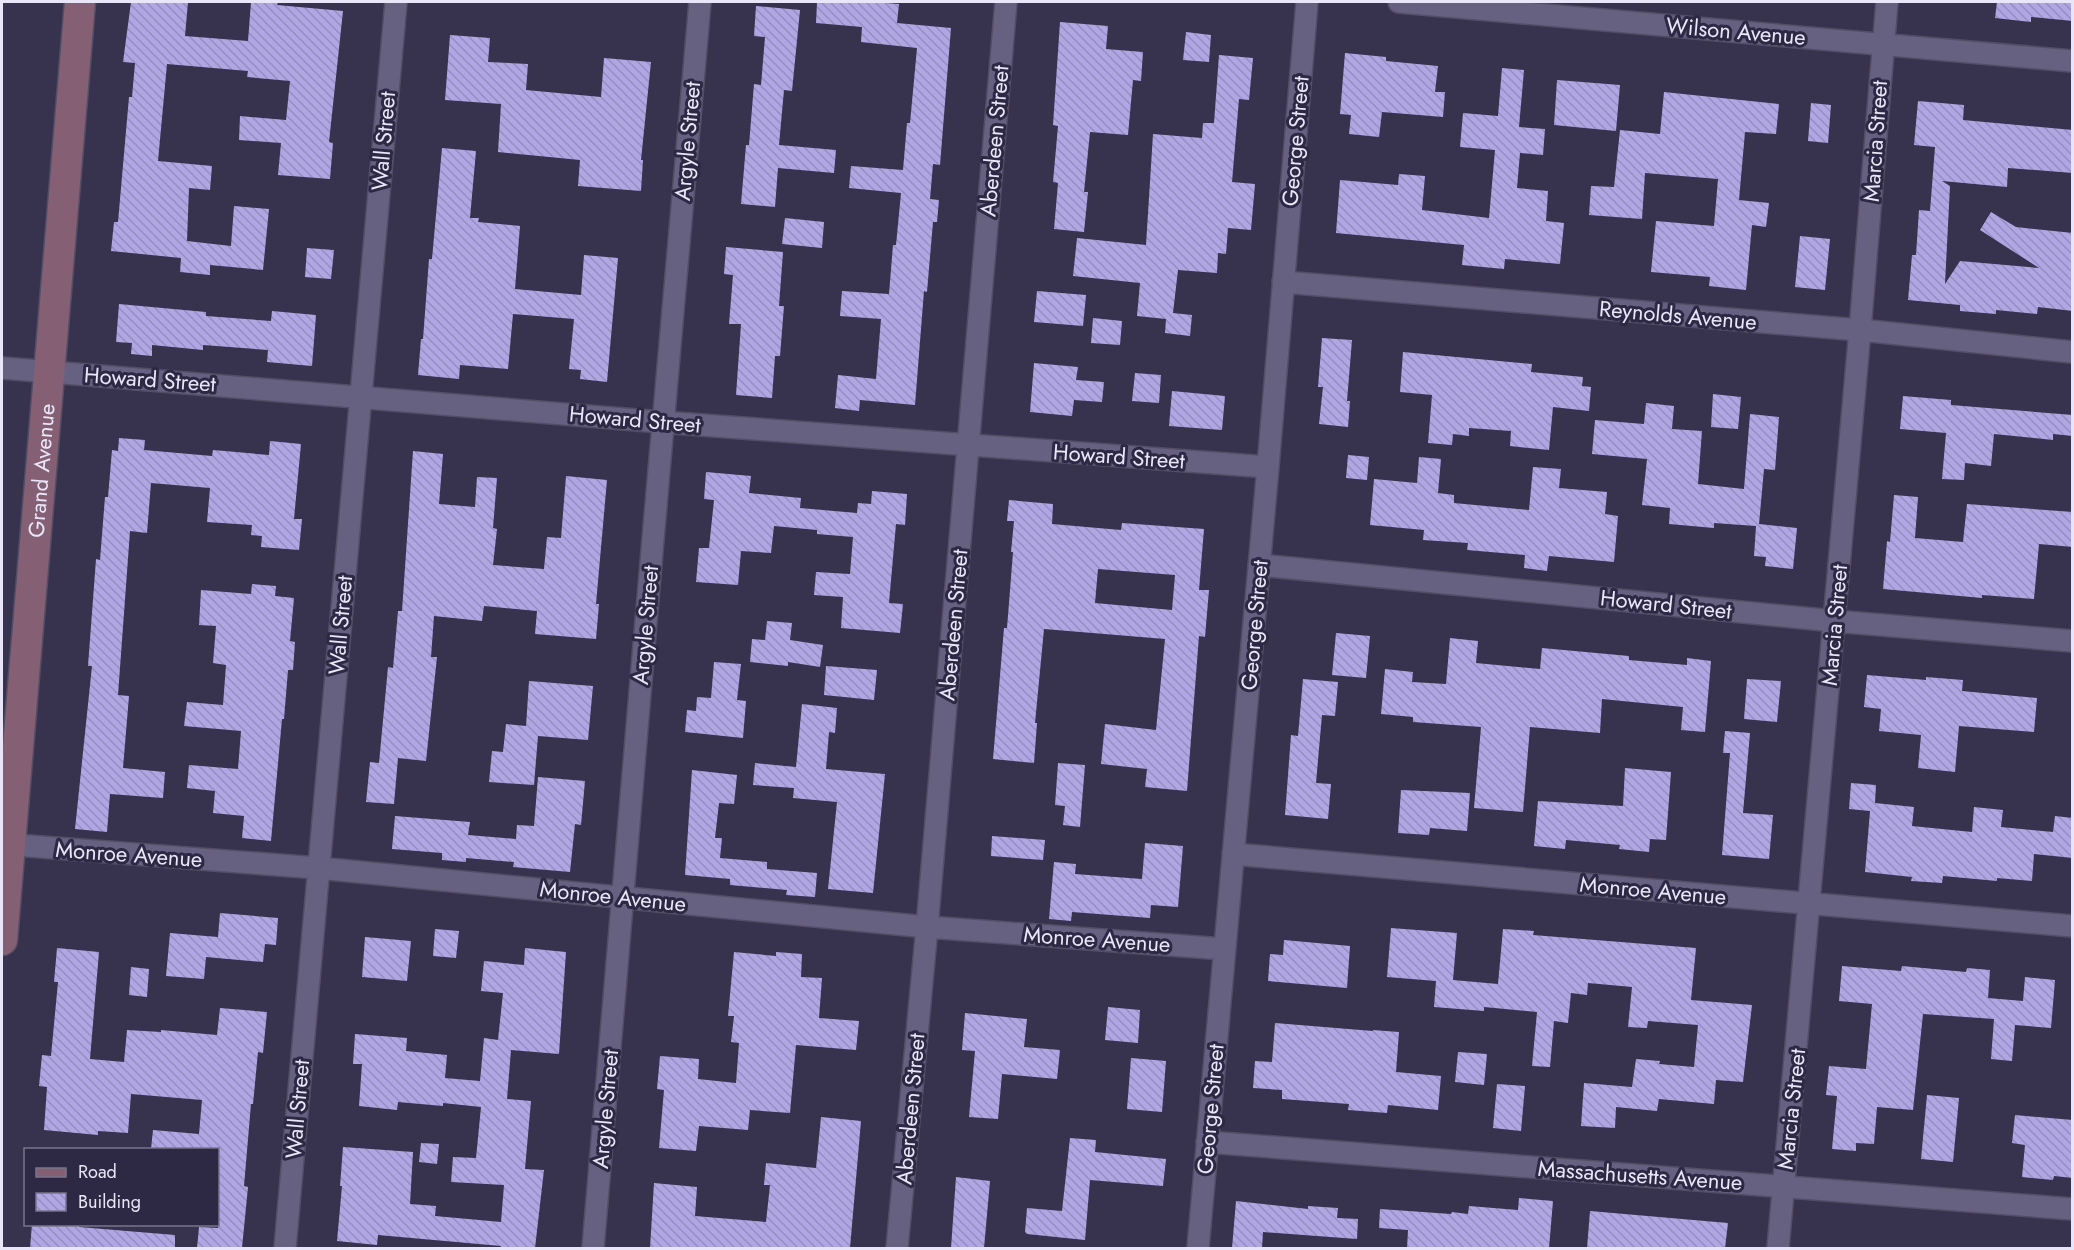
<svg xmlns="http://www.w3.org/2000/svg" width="2074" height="1250" font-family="Jost,sans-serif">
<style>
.building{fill:url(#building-back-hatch);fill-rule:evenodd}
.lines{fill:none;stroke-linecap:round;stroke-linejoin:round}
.minor-casing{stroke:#534e66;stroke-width:24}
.secondary-casing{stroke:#534e66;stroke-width:33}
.minor{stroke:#666180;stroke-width:21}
.secondary{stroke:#856074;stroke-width:30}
.labels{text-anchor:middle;stroke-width:6;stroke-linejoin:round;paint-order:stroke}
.street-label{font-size:22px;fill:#e8e6f8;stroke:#2d2843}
</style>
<defs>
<pattern id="building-back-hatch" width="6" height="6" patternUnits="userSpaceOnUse" patternTransform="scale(1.5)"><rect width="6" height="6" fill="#b0a6e4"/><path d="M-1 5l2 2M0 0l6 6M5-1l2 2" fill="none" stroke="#968ebe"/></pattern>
</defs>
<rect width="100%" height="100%" fill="#37324e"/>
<!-- building -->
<path class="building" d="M131 2H188L185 36 248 41 251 2H278L277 5 343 11 329 142 333 143 330 179 278 175 281 143 239 140 240 116 286 120 290 81 247 77 248 71 167 64 158 161 212 166 210 190 189 188 187 241 231 246 234 206 269 209 263 270 210 265V275L180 272 181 258 111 251 114 222H118L129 97H132L135 63 123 62Z
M817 2H871L899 4 897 23 951 28 940 165 933 164 930 199 939 200 937 222H933L927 292 924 291 915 405 860 400 859 411 835 408 838 375 876 379 881 319 840 316 842 291 889 294 893 245H896L901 193 849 188 851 166 903 170 907 123H910L917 48 861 42 862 27 816 23Z
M1997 2H2073V21L2031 17V22L1995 18Z
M756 6 800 10 792 91 784 90 779 145 836 150 834 173 778 168 775 207 741 204 746 145H749L754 84 761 85 765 37 754 36Z
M1060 22 1108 26 1106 49 1143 52 1141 81 1133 80 1128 135 1090 132 1084 192H1088L1084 232 1054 229 1058 183 1053 182 1058 126 1053 125Z
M1186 32 1211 35 1209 62 1183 60Z
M450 35 490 38 488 62 528 64 526 90 601 97 604 58 651 62 641 160H643L641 191 578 186 580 160 498 152 501 104 445 100Z
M1345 53 1386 57V61L1438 66 1435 92H1445L1443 117 1382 112 1379 137 1349 134 1351 115 1340 114Z
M1219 55 1253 58 1249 100 1239 99 1232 182 1255 184 1251 230 1228 228 1226 254 1218 253 1217 273 1178 270 1173 313 1192 315 1190 336 1165 333 1166 319 1137 316 1140 283 1073 276 1077 238 1146 245 1153 134 1202 138 1203 123H1214Z
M1502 68 1524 70 1519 127 1545 129 1543 155 1520 153 1517 188 1548 191 1546 221 1564 223 1560 264 1505 259 1504 269 1462 265 1464 245 1336 233 1340 180 1398 185 1399 174 1425 176 1422 210 1489 218 1495 150 1460 147 1463 113 1498 116Z
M1557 80 1620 85 1616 131 1554 125Z
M1664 92 1779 104 1776 134 1745 132 1739 200 1769 203 1766 227 1752 225 1746 290 1709 286 1710 277 1651 272 1656 221 1714 226 1718 179 1645 173 1642 219 1589 215 1591 186 1614 187 1620 130 1660 134Z
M1918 101 1964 105 1963 120 2073 130V173L2008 168 2007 187 1942 181 1950 186 1945 284 1960 261 2039 268 1980 230 1991 212 2016 227 2073 233V311L2038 307 2037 314 1996 310V314L1960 311V305L1908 300 1912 255H1916L1919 210 1930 211 1935 147 1914 145Z
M1811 103 1831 105 1828 143 1808 141Z
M442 148 476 151 470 218H479L478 222 520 226 515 289 581 295 584 255 618 258 607 382 580 379 581 370 569 369 574 319 513 314 508 369 460 365 459 379 418 375 421 339H423L429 259H432Z
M785 218 824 222 822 248 782 244Z
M1800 236 1830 239 1825 290 1795 287Z
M726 247 783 252 779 306H784L780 356H775L772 398 736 395 741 324H729L733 275 724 274Z
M307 248 334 250 331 279 305 277Z
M1037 291 1086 295 1083 326 1034 322Z
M119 304 206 312V316L271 321 272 311 316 315 312 366 267 362 268 350 203 345V350L152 345V356L131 354 132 343 116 342Z
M1093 318 1122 321 1120 345 1091 343Z
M1322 338 1352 340 1347 401H1350L1348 427 1319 424 1323 387H1318Z
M1403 352 1532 364 1531 372 1583 377 1582 386 1591 387 1589 411 1553 407 1549 450 1510 446 1511 431 1469 428V436L1453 434 1452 445 1428 443 1432 395 1400 392Z
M1034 363 1078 367 1076 380 1104 382 1102 402 1074 400 1072 416 1030 412Z
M1135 373 1161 375 1159 403 1132 401Z
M1172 391 1225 396 1222 430 1169 426Z
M1713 394 1741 397 1738 429 1711 427Z
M1903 396 1951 400V405L2073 415V436L2053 434V440L1994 434 1991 466 1965 463 1964 480 1942 479 1946 433 1900 429Z
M1646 403 1674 406 1672 429 1702 431 1698 484 1744 489 1750 414 1779 417 1775 470 1764 469 1759 524 1797 528 1793 569 1765 566 1766 557 1754 556 1756 526 1714 523V528L1669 524 1670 508 1642 505 1647 459 1592 454 1595 420 1644 424Z
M119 438 145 440 144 450 212 456 213 450 269 455 270 441 301 444 294 519H302L299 550 261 547 262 536 251 535 252 525 207 522 210 488 151 483 147 533 130 531 118 695 129 696 123 768 165 772 163 798 110 794 107 832 75 829 92 666H88L96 559 100 560 105 497H108L112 450 118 451Z
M413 451 443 454 439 504 475 507 477 477 497 478 493 528 497 529 493 565 544 569 547 537 561 538 566 476 607 480 596 604H599L596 639 535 634 537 611 484 606 482 621 434 616 431 657H437L426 761 398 758 394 804 366 802 370 762 379 763 388 667 393 668 398 611H402Z
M1348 455 1369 457 1367 480 1346 478Z
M1419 457 1441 459 1438 493 1454 495V503L1529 510 1533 467 1561 469 1559 488 1607 492 1605 514 1618 516 1614 562 1549 556 1547 571 1524 568 1525 555 1467 550 1468 543 1423 540 1424 530 1370 525 1374 479 1417 483Z
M706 472 751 476 749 493 801 498 800 508 857 513 858 503 871 504 872 491 907 494 905 525 896 524 889 603 903 604 900 633 841 628 843 597 814 595 816 572 850 574 853 537 817 534V530L774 526 771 553 741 551 738 585 696 582 699 548H709L714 500 704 499Z
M1894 495 1918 497 1915 538 1963 542 1967 504 2073 512V547L2039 544 2034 599 1982 595V598L1883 589 1887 541 1890 542Z
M1009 500 1053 504 1052 524 1121 530 1122 523 1204 529 1199 590H1209L1205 637 1199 636 1187 791 1145 787 1147 769 1101 764 1105 724 1156 730 1165 639 1044 629 1035 723H1037L1034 763 993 759 1004 628H1007L1013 552H1011L1014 521H1007ZM1098 569 1175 575 1172 610 1095 603Z
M252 584 276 586 275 596 294 598 290 641 295 642 293 670H288L284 719H282L271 841 242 838 244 816 213 813 215 791 187 788 189 765 238 769 241 731 184 726 187 702 223 705 226 665 213 663 216 626 199 625 201 590 251 594Z
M767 621 792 623 790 640 823 645 820 667 788 662V666L750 662 752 639 765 640Z
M1336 633 1370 636 1366 678 1332 675Z
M1450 638 1478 641 1476 663 1540 669 1542 648 1629 656V660L1687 665V658L1711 661 1705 732 1681 730 1683 707 1602 699 1600 733 1530 727 1523 812 1474 808 1481 727 1413 722V717L1381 714 1385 669 1413 672 1412 682 1446 684Z
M714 662 741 664 737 700 746 701 743 738 685 732 687 710 696 711 697 697 711 698Z
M826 666 877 670 874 700 824 695Z
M1867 675 1926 680V677L1963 680 1962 691 2037 698 2034 732 1959 726 1955 772 1918 768 1921 735 1879 731 1881 709 1864 707Z
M1303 679 1338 682 1335 716 1322 715 1316 783 1331 784 1328 819 1285 815 1291 735 1298 736Z
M1747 679 1781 681 1777 722 1744 719Z
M529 681 593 686 588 740 538 736 534 785 489 782 492 751 503 752 506 724 526 726Z
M802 704 837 708 835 733 829 732 826 769 885 774 873 893 828 889 837 802 793 798 794 788 753 785 755 763 796 767Z
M1725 731 1750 733 1743 813 1773 815 1769 859 1722 855 1730 753H1723Z
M1058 763 1085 765 1080 827 1063 825 1065 806 1055 805Z
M1625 768 1671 772 1666 840 1650 839 1649 852 1619 849 1620 845 1566 840 1565 849 1534 846 1538 801 1623 806Z
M692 770 737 775 734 804 719 803 715 838H722L720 858 767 862V869L817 873 815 897 786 895 787 890 730 885V879L685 875Z
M538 777 585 781 581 825 575 824 570 872 513 867 514 862 466 858V862L442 860V853L392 849 395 816 470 822 468 835 516 839 517 825 534 826Z
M1851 783 1876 785 1875 803 1914 807 1912 826 1972 832 1974 807 2003 810 2001 827 2053 832 2055 816 2073 818V858L2034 854 2032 881 1997 878V881L1943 876 1942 883 1911 881 1912 877 1865 872 1870 811 1849 809Z
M1401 790 1470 793 1467 831 1430 828 1429 835 1398 833Z
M992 836 1045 840 1043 860 991 856Z
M1145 843 1183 846 1178 907 1151 905 1150 918 1072 912 1071 921 1049 919 1054 862 1076 864 1075 874 1142 879Z
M220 913 278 918 276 945 265 944 263 962 206 957 204 979 166 976 170 933 218 937Z
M1391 928 1457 933 1453 980 1498 984 1503 929 1534 931 1533 935 1696 948 1691 1000 1752 1005 1743 1082 1716 1080 1714 1104 1659 1099 1657 1111 1616 1107 1615 1128 1581 1126 1584 1083 1632 1087 1636 1059 1660 1061 1659 1064 1694 1067 1698 1025 1648 1021 1647 1028 1628 1027 1632 987 1588 983 1587 995 1571 993 1568 1023 1554 1021 1550 1067 1532 1066 1537 1012 1484 1007V1011L1434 1007 1436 981 1387 977Z
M435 929 459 931 456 958 433 956Z
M365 937 411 941 407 981 362 977Z
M1284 940 1350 946 1347 988 1268 981 1270 954 1283 955Z
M57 948 99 952 90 1059 124 1062 127 1030 161 1032V1030L217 1035 220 1008 267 1012 263 1053 258 1052 253 1104H251L244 1186 248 1187 242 1248H197L199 1227 218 1228V1149H151L153 1130 199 1134 202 1100 131 1094 128 1133 98 1131V1135L44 1130 47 1087 39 1086 42 1055 51 1056 58 982H54Z
M525 948 566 952 559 1054 511 1050 507 1099 531 1101 525 1169 544 1170 535 1248H500L501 1246 378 1235 377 1245 337 1241 342 1186H340L343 1147 413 1152 410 1204 436 1206 435 1216 501 1222 504 1185 451 1182 453 1157 476 1158 481 1107 443 1103V1106L398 1102 397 1110 359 1106 362 1064H353L355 1034 407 1038 406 1051 447 1055 445 1078 480 1081 484 1038 498 1040 503 993 481 991 484 961 524 965Z
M734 952 776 956V952L802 954 801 977 822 978 819 1018 859 1021 856 1050 796 1045 790 1113 750 1110 748 1130 699 1126 696 1151 659 1148 664 1090 657 1089 660 1056 699 1059 698 1079 736 1083 739 1043 731 1042 734 1016H728Z
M1842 966 1901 971 1902 966 1966 972 1967 968 1990 970 1988 998 2023 1001 2025 977 2055 980 2051 1028 2015 1025 2012 1061 1991 1059 1994 1019 1923 1014 1913 1110 1877 1107 1874 1144 1856 1143V1151L1832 1149 1837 1096 1826 1095 1829 1066 1866 1069 1872 1004 1839 1001Z
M131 967 149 969 147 997 129 995Z
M1108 1007 1140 1010 1138 1043 1105 1040Z
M965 1013 1027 1019 1024 1047 1060 1050 1057 1079 1002 1074 998 1119 969 1117 975 1051 962 1050Z
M1275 1023 1373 1031V1030L1399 1032 1396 1072 1441 1076 1438 1110 1388 1105 1387 1113 1348 1110 1349 1104 1282 1099V1090L1253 1088 1255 1061 1272 1062Z
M1458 1052 1487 1054 1484 1085 1455 1082Z
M1131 1058 1166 1061 1162 1112 1127 1109Z
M1497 1084 1525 1086 1521 1131 1493 1128Z
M1927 1095 1959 1098 1953 1162 1921 1159Z
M2015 1115 2073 1120V1178L2054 1176 2053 1180 2022 1177 2025 1145 2012 1143Z
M821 1117 861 1121 850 1248H650L654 1183 697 1187 695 1216 766 1222 770 1185H764L766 1163 816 1168Z
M1070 1138 1096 1140 1095 1152 1166 1159 1163 1186 1090 1180 1085 1240 1027 1234 1025 1232 1027 1208 1062 1211Z
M421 1143 439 1144 437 1164 419 1162Z
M956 1177 990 1181 984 1248H951Z
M1519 1198 1553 1201 1549 1248H1407L1408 1230 1379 1228 1380 1209 1451 1214 1452 1212 1468 1214 1469 1206 1518 1210Z
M1236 1201 1308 1209V1206L1338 1208 1337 1218 1358 1219 1357 1239 1263 1232 1262 1248H1232Z
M1590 1211 1728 1223 1725 1248H1587Z
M32 1224H79V1227L175 1235V1248H30Z"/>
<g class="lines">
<!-- minor casing -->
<g class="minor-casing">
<path id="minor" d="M1399 2 2072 61
M1283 282 1860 330 2072 352
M2 368 661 422 1268 467
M1259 565 1834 621 2072 641
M2 844 318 868 927 927 1224 949
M1233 854 2072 926
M1207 1142 2072 1209
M285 1248 396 2
M593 1248C629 833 662 417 700 2
M897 1248 927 927 1006 2
M1198 1248 1268 467 1307 2
M1778 1248 1860 330 1887 2"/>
</g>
<!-- secondary casing -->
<g class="secondary-casing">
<g id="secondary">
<path id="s1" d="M2 940 80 2"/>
</g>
</g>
<!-- minor -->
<use href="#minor" class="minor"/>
<!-- secondary -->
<use href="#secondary" class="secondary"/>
</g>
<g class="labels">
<!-- street labels -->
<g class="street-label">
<text transform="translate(1736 31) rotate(5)" y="8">Wilson Avenue</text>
<text transform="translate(383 141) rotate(-85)" y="8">Wall Street</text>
<text transform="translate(687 141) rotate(-85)" y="8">Argyle Street</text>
<text transform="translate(994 141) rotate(-85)" y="8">Aberdeen Street</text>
<text transform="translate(1295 141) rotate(-85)" y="8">George Street</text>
<text transform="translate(1875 141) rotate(-86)" y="8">Marcia Street</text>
<text transform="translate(1678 315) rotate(5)" y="8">Reynolds Avenue</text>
<text transform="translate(150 379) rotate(4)" y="8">Howard Street</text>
<text transform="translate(635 419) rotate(5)" y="8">Howard Street</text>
<text transform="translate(1119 456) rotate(4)" y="8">Howard Street</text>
<text dy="8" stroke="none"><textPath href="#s1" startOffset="471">Grand Avenue</textPath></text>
<text transform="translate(1666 604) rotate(6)" y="8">Howard Street</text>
<text transform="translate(340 625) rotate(-85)" y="8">Wall Street</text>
<text transform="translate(645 625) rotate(-85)" y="8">Argyle Street</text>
<text transform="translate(953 625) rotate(-85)" y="8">Aberdeen Street</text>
<text transform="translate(1254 625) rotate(-85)" y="8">George Street</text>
<text transform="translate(1834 625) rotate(-85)" y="8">Marcia Street</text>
<text transform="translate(129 854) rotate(4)" y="8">Monroe Avenue</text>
<text transform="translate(1653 890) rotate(5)" y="8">Monroe Avenue</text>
<text transform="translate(613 896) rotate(6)" y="8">Monroe Avenue</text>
<text transform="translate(1097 939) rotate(4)" y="8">Monroe Avenue</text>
<text transform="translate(297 1109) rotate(-85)" y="8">Wall Street</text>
<text transform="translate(605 1109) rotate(-85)" y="8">Argyle Street</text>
<text transform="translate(910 1109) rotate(-85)" y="8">Aberdeen Street</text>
<text transform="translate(1210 1109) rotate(-85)" y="8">George Street</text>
<text transform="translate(1791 1109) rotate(-84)" y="8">Marcia Street</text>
<text transform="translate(1640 1175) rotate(4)" y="8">Massachusetts Avenue</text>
</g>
</g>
<!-- border -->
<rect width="2074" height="1250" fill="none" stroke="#e8e6f8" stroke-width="6"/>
<!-- legend -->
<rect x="24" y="1148" width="195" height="78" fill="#2d2843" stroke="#78748b" stroke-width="1.5"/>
<rect x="36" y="1168" width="30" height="9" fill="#856074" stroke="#78748b" stroke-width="1.5"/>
<text x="78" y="1178" font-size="18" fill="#e8e6f8">Road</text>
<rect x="36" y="1193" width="30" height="18" fill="url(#building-back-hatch)" stroke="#78748b" stroke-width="1.5"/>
<text x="78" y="1208" font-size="18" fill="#e8e6f8">Building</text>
</svg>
